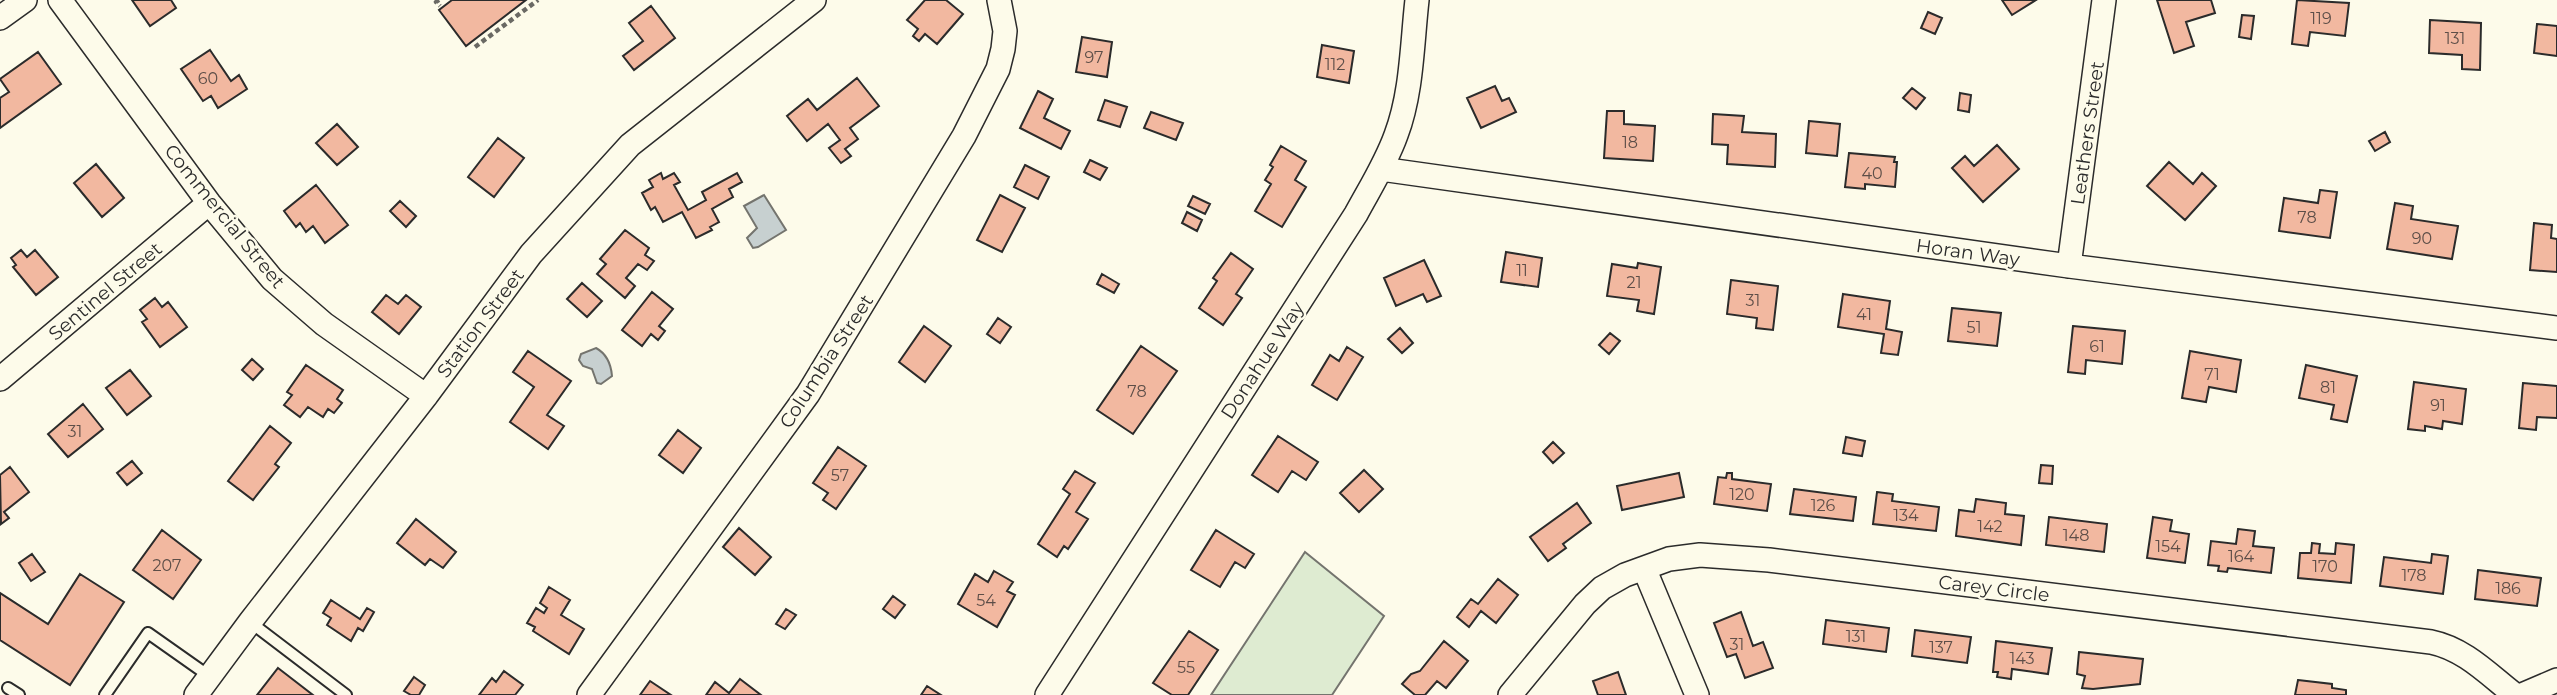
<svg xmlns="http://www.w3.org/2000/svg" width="2557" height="695" font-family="Montserrat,sans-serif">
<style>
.green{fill:#deebd1;stroke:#74746e;stroke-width:2}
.water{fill:#c7d0d0;stroke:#74746e;stroke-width:2}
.building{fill:#f2b8a0;stroke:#2b2b2b;stroke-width:2}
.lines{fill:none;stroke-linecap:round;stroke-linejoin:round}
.lane-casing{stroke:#2b2b2b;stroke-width:14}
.street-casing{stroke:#2b2b2b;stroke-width:26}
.path{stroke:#6a6964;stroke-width:4.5;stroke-dasharray:5 3.5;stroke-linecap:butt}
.lane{stroke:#fdfbea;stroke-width:10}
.street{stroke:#fdfbea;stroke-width:23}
.labels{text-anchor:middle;stroke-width:5;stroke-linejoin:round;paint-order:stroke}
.number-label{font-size:16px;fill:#5d4e48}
.street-label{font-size:19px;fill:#2b2b2b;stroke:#fdfbea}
</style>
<rect width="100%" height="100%" fill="#fdfbea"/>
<!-- green -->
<path class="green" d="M1305 552 1384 616 1332 695H1211Z"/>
<!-- water -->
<path class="water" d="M764 195 786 230 758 247 753 248 747 238 757 228 744 206Z
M596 348C607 354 611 364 612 376L601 384 597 383 592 369 583 366 579 360 581 354Z"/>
<!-- building -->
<path class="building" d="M132 0H171L176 8 150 26Z
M452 0H526L466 46 439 10Z
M925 0H946L963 14 937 44 925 34 919 41 913 36 918 29 907 20Z
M2002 0H2036L2012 15Z
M2157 0H2211L2215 13 2186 22 2194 46 2174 53Z
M2297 0 2349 3 2345 36 2310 32 2308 46 2292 44Z
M651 6 675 38 634 70 623 56 643 41 629 23Z
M1928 12 1942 18 1935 34 1921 28Z
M2242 15 2254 16 2251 39 2239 37Z
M2430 20 2481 23 2480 70 2462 69V55L2429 53Z
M2537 24 2557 26V56L2534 53Z
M1082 37 1112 42 1107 77 1076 72Z
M1322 45 1354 51 1349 83 1317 77Z
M210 50 231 81 239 75 247 89 218 108 211 96 203 101 181 69Z
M38 52 61 84 0 128V98L9 92 0 79Z
M857 78 879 106 850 128 858 139 845 149 851 156 841 163 829 148 840 140 828 124 807 141 787 116 808 99 817 110Z
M1495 86 1502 101 1509 98 1516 112 1481 128 1467 98Z
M1912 88 1925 98 1916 109 1903 98Z
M1038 91 1053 99 1044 118 1070 131 1061 149 1020 128Z
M1960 93 1971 95 1969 112 1958 110Z
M1105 100 1127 107 1120 127 1098 120Z
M1607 111H1624V124L1655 126 1653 161 1604 158Z
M1151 112 1183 123 1176 140 1144 128Z
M1713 114 1744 116 1742 132 1776 134 1775 167 1727 164 1728 145 1712 144Z
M1809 121 1840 124 1837 156 1806 153Z
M337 124 358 147 337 165 316 143Z
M2385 132 2390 142 2375 151 2369 141Z
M498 138 524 158 494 197 468 177Z
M1997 145 2019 169 1983 202 1952 168 1965 156 1974 166Z
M1281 146 1306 161 1295 180 1306 187 1282 227 1255 211 1271 184 1265 180 1273 167 1270 165Z
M1849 153 1895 157 1894 162H1897L1895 187 1865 184V189L1845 187Z
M1090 160 1107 168 1100 180 1084 172Z
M2169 162 2193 184 2202 173 2216 186 2185 220 2147 186Z
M96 164 124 198 102 217 74 183Z
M1025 165 1049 177 1038 199 1014 187Z
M661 173 663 179 674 173 680 182 674 185 688 210 706 200 702 192 737 173 742 182 729 189 733 197 712 209 719 222 710 227 712 230 696 238 682 212 663 222 655 207 651 210 642 193 653 187 649 180Z
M316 185 348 225 325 243 313 226 306 232 300 223 296 227 284 211Z
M2320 190 2337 192 2330 238 2279 231 2284 198 2318 203Z
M1000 195 1025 208 1002 252 977 240Z
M1193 196 1210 204 1205 214 1188 206Z
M400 201 416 216 406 227 390 211Z
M2395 203 2413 206 2411 219 2458 226 2452 259 2387 249Z
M1187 212 1202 220 1197 231 1182 223Z
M2534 223 2552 225 2551 238 2557 239V272L2530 270Z
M625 230 649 248 645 255 654 261 647 270 638 264 626 278 635 286 625 298 597 274 606 264 600 259Z
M21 250 27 257 35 250 58 277 36 295 13 267 16 265 11 258Z
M1506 252 1542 258 1538 287 1501 282Z
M1231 253 1253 269 1236 294 1242 298 1223 325 1199 308 1217 281 1213 278Z
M1424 260 1441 296 1427 302 1423 294 1396 306 1384 278Z
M1638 263 1661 267 1654 314 1637 311 1639 300 1607 296 1612 264 1637 268Z
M1102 274 1119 284 1114 293 1097 284Z
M1731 280 1778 286 1773 330 1756 328 1757 318 1727 314Z
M582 283 602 301 587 317 567 299Z
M652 292 673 309 659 326 665 331 658 340 651 334 642 346 622 330Z
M1843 294 1890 301 1886 329 1902 332 1898 355 1881 353 1884 334 1838 327Z
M386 295 398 304 406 295 421 307 399 334 372 312Z
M155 298 162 307 168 302 187 327 160 347 142 322 147 319 140 310Z
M1952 308 2001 313 1997 346 1948 341Z
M998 318 1011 327 1000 343 987 334Z
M924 326 951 346 925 382 899 362Z
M2073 326 2125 331 2122 364 2086 360 2085 374 2068 372Z
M1400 328 1413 343 1402 353 1388 339Z
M1610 333 1620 341 1609 354 1599 345Z
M1141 346 1177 371 1133 434 1097 410Z
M1347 347 1363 357 1337 400 1312 385 1330 355 1339 361Z
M528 351 571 381 547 415 564 426 548 449 510 422 534 387 513 372Z
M2190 351 2241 360 2236 392 2209 387 2206 402 2182 398Z
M252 359 263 369 253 380 242 370Z
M306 365 343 390 337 399 342 403 334 413 328 409 323 417 308 407 300 417 284 405 292 395 287 392Z
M2306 365 2357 376 2347 422 2331 419 2334 405 2299 398Z
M130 370 151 396 127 415 106 388Z
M2414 382 2466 389 2462 424 2443 421 2442 429 2425 426V431L2408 429Z
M2523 383 2557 386V418L2537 417 2536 430 2519 428Z
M83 404 103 429 68 457 48 434Z
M270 426 291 443 275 464 279 467 253 500 228 481Z
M678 430 701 448 683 473 659 455Z
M1278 436 1318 462 1306 480 1292 471 1278 492 1252 475Z
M1846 437 1865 441 1862 456 1843 453Z
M1553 442 1564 453 1553 463 1543 452Z
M838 447 866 466 836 509 823 500 828 493 813 483Z
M132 461 142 473 127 485 117 473Z
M2041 465 2053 466 2052 484 2039 483Z
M10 467 29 492 4 512 9 518 1 524 0 475Z
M1364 470 1383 489 1359 512 1340 493Z
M1075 471 1095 483 1076 512 1088 519 1068 549 1064 546 1057 557 1038 544 1070 494 1063 489Z
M1679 473 1684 497 1622 510 1617 486Z
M1727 473H1732V479L1771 484 1767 511 1714 504 1718 477 1726 478Z
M1794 489 1856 497 1853 521 1790 514Z
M1877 492 1893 494 1892 501 1939 507 1936 531 1873 524Z
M1976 499 2006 503 2005 514 2024 516 2021 545 1956 536 1959 510 1974 512Z
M1577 503 1591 523 1563 544 1566 548 1548 561 1530 537Z
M2049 517 2107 524 2104 552 2046 545Z
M2153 517 2172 520 2170 531 2189 534 2185 563 2147 558Z
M416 519 456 552 443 568 430 559 425 565 397 543Z
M739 528 771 557 755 575 723 547Z
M2238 529 2255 531 2253 546 2274 548 2271 573 2228 568 2227 572 2218 571 2219 566 2208 565 2211 541 2236 544Z
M162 530 201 560 173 599 133 570Z
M1216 530 1254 554 1245 568 1235 562 1220 587 1191 570Z
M2312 543 2320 544 2319 553 2335 554 2336 543 2354 545 2351 583 2298 578 2300 553H2311Z
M32 554 45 572 31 581 19 563Z
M2432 554 2448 556 2443 594 2380 586 2384 557 2431 563Z
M2478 570 2541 578 2537 606 2475 599Z
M994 571 1013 582 1007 591 1015 595 997 627 958 604 975 574 988 582Z
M80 574 124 602 70 685 0 640V593L48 624Z
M1498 579 1518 595 1496 623 1481 611 1469 627 1457 617 1471 599 1478 604Z
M549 587 570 600 561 615 584 629 569 654 533 631 535 627 527 623 536 608 544 613 547 608 540 603Z
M893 596 905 605 895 618 883 609Z
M331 600 360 619 367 608 374 612 363 631 358 628 351 641 327 625 331 618 323 613Z
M786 609 796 615 785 629 776 624Z
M1741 612 1753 646 1763 642 1773 668 1745 678 1736 654 1727 657 1714 623Z
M1826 620 1889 628 1886 652 1823 644Z
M1915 630 1971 637 1967 663 1912 656Z
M1189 631 1218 650 1188 695H1172L1153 683Z
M1444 641 1468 661 1446 688 1437 681 1425 695H1415L1402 684 1411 674 1420 671Z
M1996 641 2052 648 2048 674 2012 669 2011 679 1997 677 1998 672H1993Z
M2079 652 2143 659 2140 684 2093 689 2082 688 2085 676 2077 674Z
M278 668 313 695H257Z
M504 671 523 685 515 695H479L492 678 496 682Z
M1618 672 1626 695H1598L1593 681Z
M414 677 425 685 419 695H411L404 691Z
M740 679 761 695H706L715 682 729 693Z
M2298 680 2332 684V688L2346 690V695H2295Z
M650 681 671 695H640Z
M927 686 941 695H921Z"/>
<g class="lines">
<!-- lane casing -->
<g class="lane-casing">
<path id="lane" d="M250 622 346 695
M8 688 19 695
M105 695 148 633 209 676"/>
</g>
<!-- street casing -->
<g class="street-casing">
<path id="street" d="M60 0 209 203 272 279 324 324 426 396
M0 18 25 0
M1381 169 2069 266 2557 328
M2069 266 2104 0
M0 379 209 203
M1644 568 1697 695
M196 695 250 622 426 396 531 254 630 145 814 0
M589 695 808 394 964 136 998 69 1003 49 1005 31 999 0
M1047 695 1356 214C1370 188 1386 163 1396 135 1412 93 1412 44 1417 0
M1510 695 1585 604 1602 588 1625 575 1669 559 1700 555 1769 560 2431 642C2465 649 2489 675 2515 695
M2522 695 2557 680"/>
</g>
<!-- path -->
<path class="path" d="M439 0 436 2 440 6
M475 47 538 0"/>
<!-- lane -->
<use href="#lane" class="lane"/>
<!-- street -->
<use href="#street" class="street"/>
</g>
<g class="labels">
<!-- number labels -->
<g class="number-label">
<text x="2321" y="24">119</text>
<text x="2455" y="44">131</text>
<text x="1094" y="63">97</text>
<text x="1335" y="70">112</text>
<text x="208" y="84">60</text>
<text x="1630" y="148">18</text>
<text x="1872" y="179">40</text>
<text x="2307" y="223">78</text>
<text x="2422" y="244">90</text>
<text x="1522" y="276">11</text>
<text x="1634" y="288">21</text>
<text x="1753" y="306">31</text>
<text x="1864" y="320">41</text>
<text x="1974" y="333">51</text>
<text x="2097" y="352">61</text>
<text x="2212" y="380">71</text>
<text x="2328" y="393">81</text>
<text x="1137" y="397">78</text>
<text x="2438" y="411">91</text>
<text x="75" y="437">31</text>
<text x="840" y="481">57</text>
<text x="1742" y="500">120</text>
<text x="1823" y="511">126</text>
<text x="1906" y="521">134</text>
<text x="1990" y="532">142</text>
<text x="2076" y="541">148</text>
<text x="2168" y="552">154</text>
<text x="2241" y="562">164</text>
<text x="167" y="571">207</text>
<text x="2325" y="572">170</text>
<text x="2414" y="581">178</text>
<text x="2508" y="594">186</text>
<text x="986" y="606">54</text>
<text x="1856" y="642">131</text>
<text x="1737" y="650">31</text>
<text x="1941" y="653">137</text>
<text x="2022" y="664">143</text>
<text x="1186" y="673">55</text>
</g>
<!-- street labels -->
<g class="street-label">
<text transform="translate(2087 133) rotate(-82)" y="7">Leathers Street</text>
<text transform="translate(225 216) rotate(51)" y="7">Commercial Street</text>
<text transform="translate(1968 252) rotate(8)" y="7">Horan Way</text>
<text transform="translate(105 291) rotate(-40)" y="7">Sentinel Street</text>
<text transform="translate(480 323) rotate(-53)" y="7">Station Street</text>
<text transform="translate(1262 360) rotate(-57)" y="7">Donahue Way</text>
<text transform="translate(826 361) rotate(-57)" y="7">Columbia Street</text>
<text transform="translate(1994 588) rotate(7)" y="7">Carey Circle</text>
</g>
</g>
</svg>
